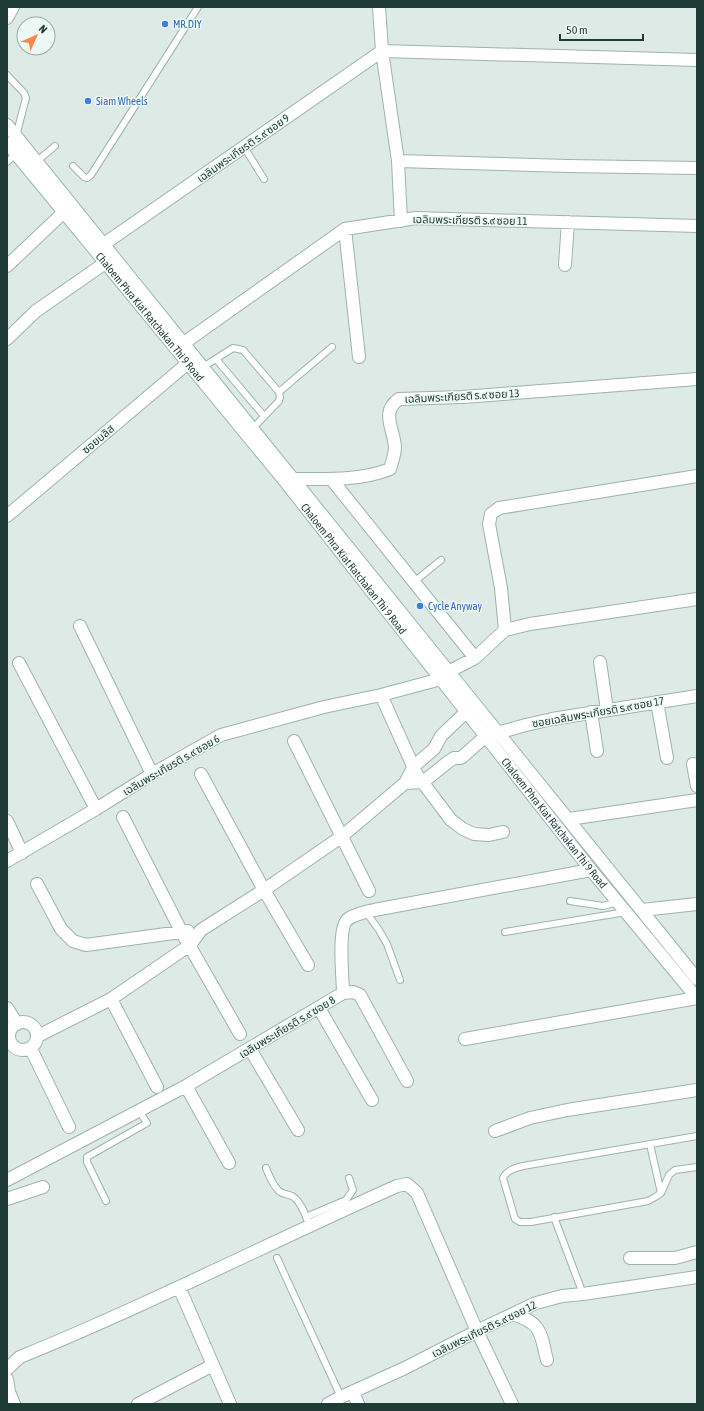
<svg xmlns="http://www.w3.org/2000/svg" width="704" height="1411" font-family="'Asap Condensed','Noto Sans Thai',sans-serif">
<style>
.lines{fill:none;stroke-linecap:round;stroke-linejoin:round}
.service-casing{stroke:#a0b2ae;stroke-width:8}
.minor-casing{stroke:#a0b2ae;stroke-width:14}
.secondary-casing{stroke:#9cb7b0;stroke-width:14}
.service{stroke:#fff;stroke-width:6}
.minor{stroke:#fff;stroke-width:12}
.secondary{stroke:#fff;stroke-width:12}
.shop-dot{fill:#3f7fe0;stroke:#edf7f3;stroke-width:1.5}
.labels{text-anchor:middle;stroke-width:3;stroke-linejoin:round;paint-order:stroke}
.shop-label{font-size:11px;fill:#366cbe;stroke:#edf7f3;text-anchor:start}
.street-label{font-size:11px;fill:#1e3b36;stroke:#edf7f3}
</style>
<rect width="100%" height="100%" fill="#ddeae6"/>
<g class="lines">
<!-- service casing -->
<g class="service-casing">
<path id="service" d="M7 75 24 93 26 98 16 136
M244 147 264 179
M37 161 55 146
M7 162 16 154
M73 166 84 177 87 178 91 175 198 7
M216 359 264 416
M203 367 233 348 243 350 279 392 280 397 279 401 253 428
M279 392 332 347
M414 582 441 560
M570 901 603 906 614 903 616 900
M366 912 379 930 387 944 400 980
M505 932 626 912
M697 1136 523 1166C515 1168 507 1170 503 1178L515 1219 520 1222H531L648 1201 657 1196 661 1193 669 1175 675 1170 697 1167
M650 1144 661 1193
M266 1168C269 1175 272 1184 278 1190 281 1194 287 1194 292 1196 301 1201 306 1216 309 1225
M106 1201 87 1162V1157L147 1123 139 1111
M306 1217 346 1200 353 1190 349 1178
M554 1217 583 1294
M277 1258 341 1397"/>
</g>
<!-- minor casing -->
<g class="minor-casing">
<path id="minor" d="M379 7 382 51 398 161 401 221
M7 18 13 7
M382 51 697 60
M398 161 568 166 697 168
M345 229 359 357
M104 244 382 51
M565 265 568 222
M7 266 64 212
M7 339 36 311 105 263
M184 343 345 229 416 218 697 226
M697 476 499 508 491 514 489 524 501 588 505 630 530 624 697 599
M294 479C326 479 360 481 390 469 392 461 395 455 395 447 394 429 380 412 399 399L463 397 697 379
M332 480 475 658
M7 516 188 363
M80 626 152 774
M600 662 607 710
M19 663 96 809
M381 695 417 775 451 820 463 829 474 834 489 835 503 832
M657 702 667 758
M591 712 597 751
M294 741 369 891
M693 764 697 786
M201 774 264 890 308 965
M405 783 423 782 448 762 454 758H461L486 736 526 725 552 719 697 696
M123 817 181 931 240 1034
M569 819 697 800
M7 821 22 853
M7 861 96 809 152 774 221 735 324 707 381 695 441 679 450 671 475 658 505 630
M37 884 61 929 73 941 86 945 188 931
M642 910 697 904
M343 993 353 992 360 995 407 1081
M111 999 157 1087
M7 1008 17 1024
M319 1008 372 1100
M9 1036a14 14 0 1 1 28 0a14 14 0 1 1-28 0Z
M38 1036 111 999 190 945 201 930 264 890 341 837 405 783 414 766 434 749 441 736 466 712
M465 1039 697 998
M31 1049 69 1127
M250 1049 298 1130
M186 1086 229 1163
M495 1131 530 1118 567 1110 697 1090
M7 1180 186 1086 343 993C343 979 337 927 348 919 355 914 366 912 374 910L591 870
M7 1199 43 1187
M630 1258H675L697 1252
M179 1287 230 1404
M513 1314C521 1317 531 1320 536 1327 543 1335 544 1350 547 1360
M7 1369 20 1357C148 1305 271 1242 397 1186L407 1184 417 1193 477 1331 512 1404
M7 1379 9 1392 14 1404
M353 1392 358 1404
M138 1404 213 1365
M328 1404 341 1397 405 1368 477 1331 536 1303 562 1296 583 1294 697 1277"/>
</g>
<!-- secondary casing -->
<g class="secondary-casing">
<g id="secondary">
<path d="M7 125 697 979"/>
<path id="s1" d="M7 143 284 480 591 870 697 998"/>
</g>
</g>
<!-- service -->
<use href="#service" class="service"/>
<!-- minor -->
<use href="#minor" class="minor"/>
<!-- secondary -->
<use href="#secondary" class="secondary"/>
</g>
<!-- markers -->
<g class="shop-dot">
<circle cx="165" cy="24" r="4"/>
<circle cx="88" cy="101" r="4"/>
<circle cx="420" cy="606" r="4"/>
</g>
<g class="labels">
<!-- shop labels -->
<g class="shop-label">
<text x="173" y="28">MR.DIY</text>
<text x="96" y="105">Siam Wheels</text>
<text x="428" y="610">Cycle Anyway</text>
</g>
<!-- street labels -->
<g class="street-label">
<text transform="translate(243 148) rotate(-35)" y="4">เฉลิมพระเกียรติ ร.๙ ซอย 9</text>
<text transform="translate(470 220) rotate(1)" y="4">เฉลิมพระเกียรติ ร.๙ ซอย 11</text>
<text dy="4" stroke="none"><textPath href="#s1" startOffset="225">Chaloem Phra Kiat Ratchakan Thi 9 Road</textPath></text>
<text transform="translate(462 396) rotate(-3)" y="4">เฉลิมพระเกียรติ ร.๙ ซอย 13</text>
<text transform="translate(98 439) rotate(-40)" y="4">ซอยบลิส</text>
<text dy="4" stroke="none"><textPath href="#s1" startOffset="549">Chaloem Phra Kiat Ratchakan Thi 9 Road</textPath></text>
<text transform="translate(598 712) rotate(-10)" y="4">ซอยเฉลิมพระเกียรติ ร.๙ ซอย 17</text>
<text transform="translate(171 765) rotate(-30)" y="4">เฉลิมพระเกียรติ ร.๙ ซอย 6</text>
<text dy="4" stroke="none"><textPath href="#s1" startOffset="873">Chaloem Phra Kiat Ratchakan Thi 9 Road</textPath></text>
<text transform="translate(287 1027) rotate(-31)" y="4">เฉลิมพระเกียรติ ร.๙ ซอย 8</text>
<text transform="translate(484 1329) rotate(-26)" y="4">เฉลิมพระเกียรติ ร.๙ ซอย 12</text>
</g>
</g>
<!-- border -->
<rect width="704" height="1411" fill="none" stroke="#1e3b36" stroke-width="16"/>
<!-- north arrow -->
<g transform="translate(36 36) rotate(45)"><circle r="19" fill="#edf7f3" stroke="#9aaca7"/>
<path d="M0-3L7 15L0 10L-7 15Z" fill="#fc8949"/>
<text y="-6" font-size="11" font-weight="bold" text-anchor="middle" fill="#1e3b36">N</text>
</g>
<!-- scale -->
<path d="M560 34v6h83v-6" fill="none" stroke="#1e3b36" stroke-width="2"/>
<text x="566" y="34" font-size="12" fill="#1e3b36" stroke="#edf7f3" stroke-width="3" paint-order="stroke">50 m</text>
</svg>
